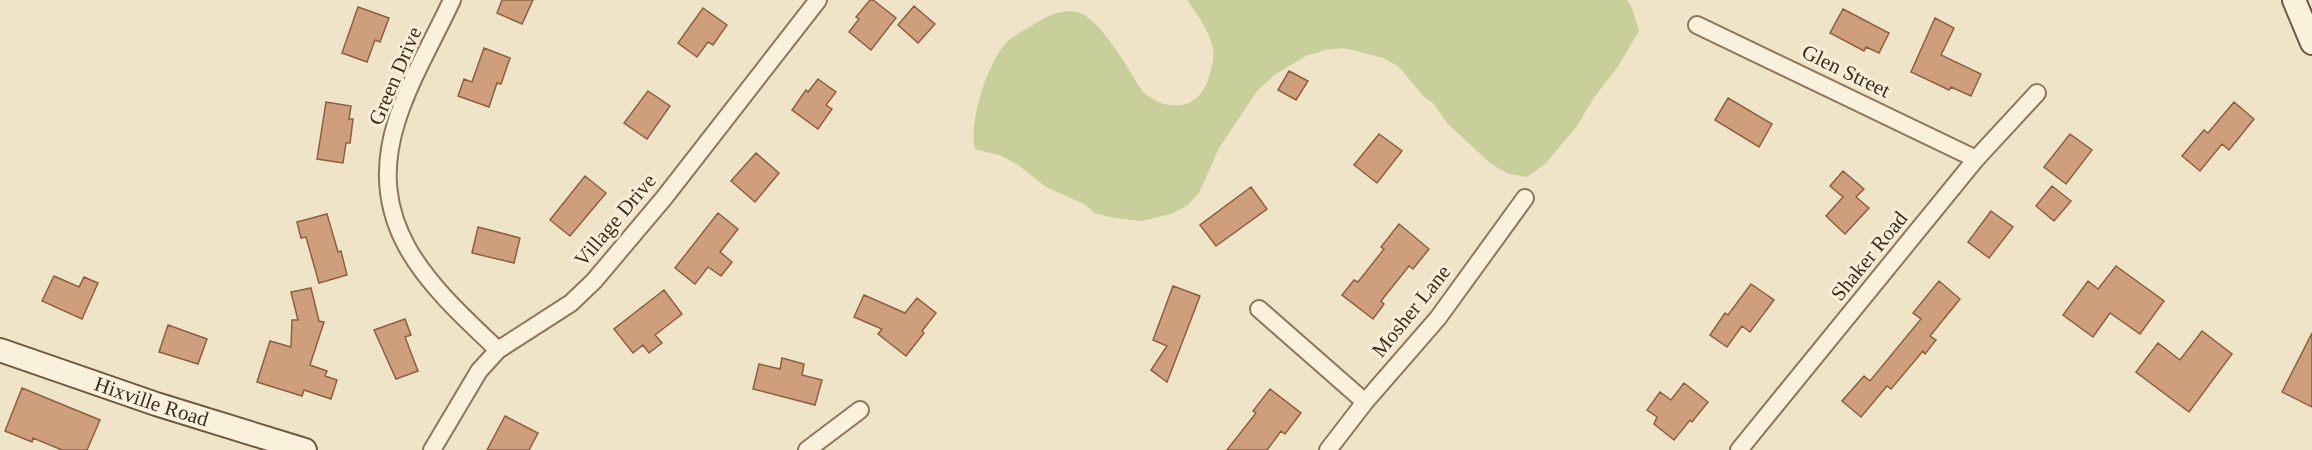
<svg xmlns="http://www.w3.org/2000/svg" width="2312" height="450" font-family="Georgia,serif">
<style>
.green{fill:#c9cf9b}
.building{fill:#cf9f7d;stroke:#8d5f41;stroke-width:1.5}
.lines{fill:none;stroke-linecap:round;stroke-linejoin:round}
.street-casing{stroke:#8d765c;stroke-width:20}
.secondary-casing{stroke:#6f573f;stroke-width:26}
.street{stroke:#faf1dc;stroke-width:16}
.secondary{stroke:#faf1dc;stroke-width:22}
.labels{text-anchor:middle;stroke-width:6;stroke-linejoin:round;paint-order:stroke}
.street-label{font-size:21px;fill:#3d2e20;stroke:#f7eed8}
</style>
<rect width="100%" height="100%" fill="#f0e4c8"/>
<!-- green -->
<path class="green" d="M1187 0H1627L1632 8 1639 31 1619 65 1593 99 1577 126 1545 164 1527 177 1509 174 1491 164 1448 124 1433 103 1424 97 1398 66 1383 58 1344 48 1325 50 1306 56 1276 74 1257 91 1219 148 1199 193 1188 205 1171 214 1142 221 1114 218 1095 213 1084 204 1046 187 1018 165 1002 156 975 149C968 123 988 61 1007 42 1015 34 1028 28 1038 22 1049 15 1063 9 1077 12 1101 18 1129 71 1143 92 1168 113 1199 111 1209 77 1211 68 1215 59 1213 49 1209 31 1198 15 1187 0Z"/>
<!-- building -->
<path class="building" d="M502 0H533L522 24 497 13Z
M870 0H873L896 18 871 50 849 32 859 19 856 17Z
M914 6 935 24 918 43 898 25Z
M358 7 389 18 380 42 375 40 367 62 342 53Z
M703 8 727 25 713 45 708 42 697 57 678 43Z
M1843 9 1889 33 1879 53 1866 47 1864 51 1830 33Z
M1935 18 1954 28 1941 55 1981 74 1971 96 1951 87 1949 90 1911 72Z
M484 48 510 58 501 84 497 83 489 107 458 96 464 79 472 82Z
M1289 71 1308 81 1296 100 1278 90Z
M818 79 836 92 826 105 832 109 818 129 792 110 806 90 808 92Z
M648 91 670 106 647 139 624 123Z
M1728 98 1772 124 1759 147 1715 120Z
M326 102 351 106 349 119H353L350 143H346L343 163 317 159Z
M2234 102 2254 119 2229 150 2222 144 2200 171 2182 156 2204 130 2208 133Z
M1379 134 1402 151 1377 183 1354 165Z
M2070 134 2092 150 2066 184 2044 167Z
M756 153 779 173 755 202 731 181Z
M1843 171 1864 189 1856 197 1869 208 1845 234 1826 216 1843 197 1830 186Z
M585 176 606 193 570 236 550 220Z
M2052 186 2071 201 2054 221 2036 206Z
M1251 187 1267 209 1216 246 1200 225Z
M1991 211 2013 227 1989 258 1968 242Z
M718 213 738 229 720 252 732 262 721 276 708 267 695 284 675 268Z
M327 214 338 252 341 251 347 275 319 283 306 237 301 238 297 222Z
M1399 224 1429 249 1413 269 1409 266 1381 301 1384 304 1373 319 1342 295 1354 280 1358 282 1384 249 1381 247Z
M478 227 520 238 514 263 472 253Z
M2116 266 2164 301 2140 334 2110 313 2093 337 2063 315 2088 281 2098 289Z
M54 276 79 287 84 277 98 283 82 319 42 301Z
M1939 281 1960 299 1930 336 1936 340 1925 354 1923 351 1891 389 1887 386 1861 417 1842 401 1864 376 1870 381 1921 319 1913 313Z
M1751 284 1774 300 1750 332 1742 326 1727 347 1710 335 1725 313 1728 315Z
M1173 286 1200 296 1167 382 1151 370 1167 346 1153 340Z
M311 288 319 321 324 322 310 365 327 371 325 376 337 380 331 399 304 390 302 396 257 382 270 341 291 347 292 320H298L291 292Z
M664 290 682 314 655 335 662 343 649 353 643 345 633 353 614 329Z
M864 295 905 313 917 298 936 313 922 331 924 333 906 356 878 334 882 329 854 317Z
M405 319 411 335 405 337 418 371 396 379 374 330Z
M168 325 207 339 198 364 159 352Z
M2202 331 2232 354 2189 412 2136 372 2158 343 2180 360Z
M2312 333V407L2282 392Z
M782 358 804 364 802 375 822 380 815 405 753 389 759 364 780 369Z
M1684 383 1708 402 1692 422 1690 420 1674 440 1654 424 1657 417 1647 410 1660 392 1671 400Z
M22 388 100 420 87 450H62L33 438 32 442 5 431Z
M1270 389 1301 413 1285 434 1281 431 1267 450H1227L1256 413 1253 411Z
M505 416 538 433 529 450H487Z"/>
<g class="lines">
<!-- street casing -->
<g class="street-casing">
<path id="street" d="M452 0C434 39 410 79 397 120 363 225 428 284 498 350
M1697 25 1976 159
M1259 309 1365 402
M432 450 479 371 498 350 571 303 594 281 664 198 818 0
M807 450 860 410
M1328 450 1365 402 1438 318 1525 198
M1739 450 1976 159 2037 93"/>
</g>
<!-- secondary casing -->
<g class="secondary-casing">
<g id="secondary">
<path d="M2294 0 2312 43"/>
<path id="s1" d="M0 350 156 404 305 450"/>
</g>
</g>
<!-- street -->
<use href="#street" class="street"/>
<!-- secondary -->
<use href="#secondary" class="secondary"/>
</g>
<g class="labels">
<!-- street labels -->
<g class="street-label">
<text transform="translate(1846 71) rotate(26)" y="7">Glen Street</text>
<text transform="translate(395 76) rotate(-67)" y="7">Green Drive</text>
<text transform="translate(615 220) rotate(-50)" y="7">Village Drive</text>
<text transform="translate(1869 256) rotate(-51)" y="7">Shaker Road</text>
<text transform="translate(1411 311) rotate(-51)" y="7">Mosher Lane</text>
<text dy="7" stroke="none"><textPath href="#s1" startOffset="160">Hixville Road</textPath></text>
</g>
</g>
</svg>
